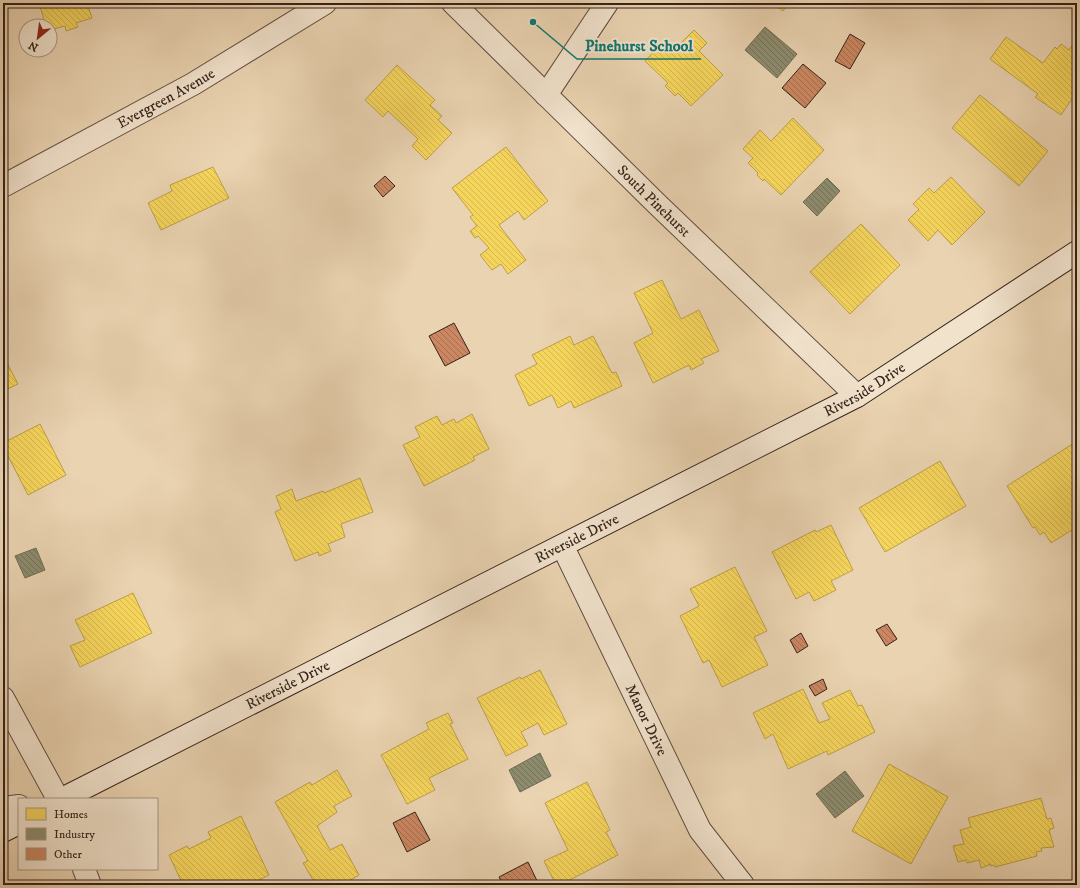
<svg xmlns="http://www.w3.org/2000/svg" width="1080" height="888" font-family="'IM FELL DW Pica',serif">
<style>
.homes{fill:url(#homes-back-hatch);stroke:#bc9f48}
.industry{fill:url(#industry-back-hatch);stroke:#726c55}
.building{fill:url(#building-back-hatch);stroke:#35221b}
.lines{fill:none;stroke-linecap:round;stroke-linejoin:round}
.street-casing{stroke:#624e40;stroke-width:24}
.secondary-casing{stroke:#35221b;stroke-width:24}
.street{stroke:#f1e2cc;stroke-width:22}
.secondary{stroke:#f1e2cc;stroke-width:22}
.labels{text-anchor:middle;stroke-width:4;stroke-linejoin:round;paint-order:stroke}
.street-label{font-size:15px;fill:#35221b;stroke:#f1e2cc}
.leader{fill:none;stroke:#0f766e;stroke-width:1.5}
.callout-dot{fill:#0f766e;stroke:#f1e2cc;stroke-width:1.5}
.callout-label{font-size:16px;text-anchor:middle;font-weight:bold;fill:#0f766e;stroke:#f1e2cc;stroke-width:4;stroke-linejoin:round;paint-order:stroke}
</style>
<defs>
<pattern id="homes-back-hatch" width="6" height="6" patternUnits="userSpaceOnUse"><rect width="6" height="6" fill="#f6d55c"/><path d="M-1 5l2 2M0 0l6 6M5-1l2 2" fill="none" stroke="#d4b74f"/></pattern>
<pattern id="industry-back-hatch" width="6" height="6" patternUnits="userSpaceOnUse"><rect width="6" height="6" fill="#8c8c6e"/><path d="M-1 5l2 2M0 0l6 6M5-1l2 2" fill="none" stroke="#73725a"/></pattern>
<pattern id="building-back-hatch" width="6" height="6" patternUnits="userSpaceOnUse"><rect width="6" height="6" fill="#cb8761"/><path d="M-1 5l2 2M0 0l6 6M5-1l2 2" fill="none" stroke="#a66e4f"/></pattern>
</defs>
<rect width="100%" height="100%" fill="#ead3b1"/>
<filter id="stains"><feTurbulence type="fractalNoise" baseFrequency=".005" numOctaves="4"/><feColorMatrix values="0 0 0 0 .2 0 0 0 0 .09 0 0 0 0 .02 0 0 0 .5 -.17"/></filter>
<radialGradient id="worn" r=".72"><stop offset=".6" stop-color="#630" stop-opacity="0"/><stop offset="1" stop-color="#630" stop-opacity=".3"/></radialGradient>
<!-- homes -->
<path class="homes" d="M39 3H87L92 18 76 23 78 27 66 31 65 26 50 30V26H46Z
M772 3H789L783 11Z
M694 30 707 43 699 51 723 75 691 106 678 93 675 96 665 86 668 83 645 61 666 39 675 49Z
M1006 37 1043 63 1055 47 1057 49 1061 44 1069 50 1077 39V98L1074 96 1061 115 1035 97 1038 94 990 59Z
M397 65 435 100 430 105 442 116 438 120 452 133 426 160 412 146 418 139 388 111 383 117 365 100Z
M980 95 1048 151 1019 186 952 128Z
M793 118 824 150 781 195 764 179 763 181 757 175 758 173 748 163 753 158 743 149 760 130 771 141Z
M506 147 548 201 524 220 518 211 499 225 526 260 508 274 501 264 492 270 480 255 489 248 478 236 475 238 470 231 477 226 470 217 473 215 452 188Z
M213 167 229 198 161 230 148 203 172 191 170 185Z
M951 177 985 212 952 245 938 230 928 241 908 220 919 209 913 204 929 188 934 193Z
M861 224 900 265 850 314 810 272Z
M662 280 681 319 699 310 719 351 701 359 704 363 691 370 689 365 653 383 634 343 653 333 634 293Z
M570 336 574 345 593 336 612 373 616 372 622 386 574 408 571 401 558 408 552 395 529 406 515 375 537 364 532 355Z
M3 355 18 384 3 391Z
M472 414 489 449 473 457 475 460 424 486 403 445 420 437 415 427 437 416 442 425 454 419 456 423Z
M40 424 66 475 28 495 3 446V443Z
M1077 441V527L1051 543 1044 532 1040 535 1035 527 1033 528 1007 486Z
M940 461 966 506 885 552 859 508Z
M360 478 373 512 341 524 345 537 328 544 331 551 319 556 318 552 295 561 275 512 281 509 276 496 292 489 296 501 323 491 324 493Z
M831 525 853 570 831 581 836 590 814 601 809 592 796 599 772 552 815 530 816 532Z
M735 567 767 631 754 637 768 665 722 687 709 660 703 663 680 616 699 606 690 589Z
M133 593 152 633 80 667 70 646 85 640 75 620Z
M540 670 567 724 544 735 538 723 521 732 528 745 506 756 477 698 520 677 521 679Z
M803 689 819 723 830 719 822 703 850 690 858 706 862 705 875 732 828 755 827 751 788 769 773 734 765 739 753 713Z
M448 713 453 723 450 724 468 759 429 778 435 790 407 804 381 755 429 729 426 723Z
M889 764 948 797 911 864 852 831Z
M337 770 352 796 334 806 337 812 317 826 330 850 342 844 359 875 342 885H316L303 863 308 861 275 802 310 782 312 785Z
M587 782 610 830 606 832 618 855 560 885H556L544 861 568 850 545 803Z
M1041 798 1047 819 1051 818 1054 828 1049 830 1054 847 1041 848 1042 851 1036 852 1037 856 995 867 994 865 990 866 991 864 981 868 979 860 967 863 966 860 958 862 953 846 964 844 960 830 971 827 968 818Z
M241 816 269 875 249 885H183L169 855 187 846 189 849 211 838 208 832Z"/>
<!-- industry -->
<path class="industry" d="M765 27 797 54 777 78 745 50Z
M827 178 840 191 817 216 803 202Z
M36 548 45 570 25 578 15 556Z
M540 753 551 776 520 792 509 770Z
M845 771 864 796 835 818 816 794Z"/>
<!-- building -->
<path class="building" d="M850 34 865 43 850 69 835 61Z
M803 64 826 83 805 108 782 88Z
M385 176 395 186 383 197 374 186Z
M454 323 470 353 445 366 429 336Z
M887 624 897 639 886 646 876 630Z
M801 633 808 646 797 653 790 640Z
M823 679 827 689 815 696 809 686Z
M415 812 430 840 407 852 393 823Z
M528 862 539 885H503L499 877Z"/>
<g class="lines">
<!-- street casing -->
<g class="street-casing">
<g id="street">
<path id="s1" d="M453 3 657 204 857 396"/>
<path d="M546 95 607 3"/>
<path id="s2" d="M3 186 193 84 325 3"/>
<path id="s3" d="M563 547 700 830 743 885"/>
<path d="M3 698 58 799"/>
<path d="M3 808 19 806"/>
<path d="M84 869 90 885"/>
</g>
</g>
<!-- secondary casing -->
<g class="secondary-casing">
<g id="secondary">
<path id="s4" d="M62 799 857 396 1077 252"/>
<path d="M3 831 19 823"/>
</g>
</g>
<!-- street -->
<use href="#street" class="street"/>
<!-- secondary -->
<use href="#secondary" class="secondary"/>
</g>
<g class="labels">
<!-- street labels -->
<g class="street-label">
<text dy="5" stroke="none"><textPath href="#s2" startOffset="185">Evergreen Avenue</textPath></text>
<text dy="5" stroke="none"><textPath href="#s1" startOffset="282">South Pinehurst</textPath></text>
<text dy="5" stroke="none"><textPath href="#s4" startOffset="901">Riverside Drive</textPath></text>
<text dy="5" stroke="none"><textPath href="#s4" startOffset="577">Riverside Drive</textPath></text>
<text dy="5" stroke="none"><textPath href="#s4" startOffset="253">Riverside Drive</textPath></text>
<text dy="5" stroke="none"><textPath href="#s3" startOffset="192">Manor Drive</textPath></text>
</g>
</g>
<!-- callouts -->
<path class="leader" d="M533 22L577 59H701"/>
<circle class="callout-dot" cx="533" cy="22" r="4"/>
<g class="callout-label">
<text x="639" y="51">Pinehurst School</text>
</g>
<!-- margin -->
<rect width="1080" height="888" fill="none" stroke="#ead3b1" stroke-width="16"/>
<rect x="4" y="4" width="1072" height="880" fill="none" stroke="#35221b" stroke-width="2"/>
<rect x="8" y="8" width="1064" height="872" fill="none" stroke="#35221b"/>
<!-- legend -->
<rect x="18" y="798" width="140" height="72" fill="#f1e2cc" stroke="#a69585"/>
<rect x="26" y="808" width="20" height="12" fill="#f6d55c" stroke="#a69585"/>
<text x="54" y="818" font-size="12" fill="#35221b">Homes</text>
<rect x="26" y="828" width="20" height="12" fill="#8c8c6e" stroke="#a69585"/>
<text x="54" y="838" font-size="12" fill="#35221b">Industry</text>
<rect x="26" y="848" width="20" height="12" fill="#cb8761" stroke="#a69585"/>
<text x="54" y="858" font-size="12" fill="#35221b">Other</text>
<!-- north arrow -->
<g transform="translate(38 38) rotate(209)"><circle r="19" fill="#f1e2cc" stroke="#a69585"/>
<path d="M0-3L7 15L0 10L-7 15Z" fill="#8f2418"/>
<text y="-6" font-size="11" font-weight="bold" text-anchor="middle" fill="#35221b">N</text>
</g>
<rect width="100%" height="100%" filter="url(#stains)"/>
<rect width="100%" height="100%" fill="url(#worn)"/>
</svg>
